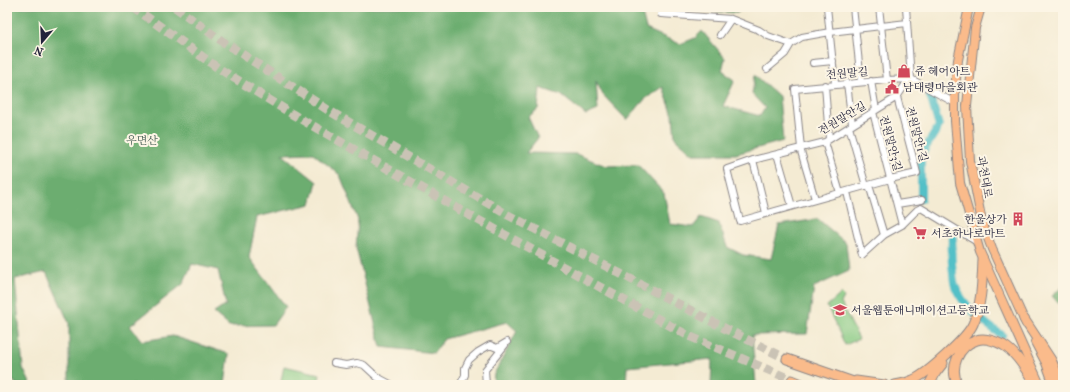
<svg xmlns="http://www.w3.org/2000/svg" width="1070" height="392" font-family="'IM FELL French Canon','Noto Serif KR',serif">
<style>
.green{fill:#85c982;stroke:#54765e}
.forest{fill:#6cad70;stroke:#476856}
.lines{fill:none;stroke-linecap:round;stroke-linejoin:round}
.river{stroke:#52c0c7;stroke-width:8}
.highway-tunnel{stroke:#cac3b5;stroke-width:9;stroke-dasharray:9 4.5;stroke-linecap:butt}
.minor-casing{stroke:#8b8687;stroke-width:8}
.major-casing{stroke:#8b8687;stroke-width:10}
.highway-casing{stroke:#8b8687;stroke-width:11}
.minor{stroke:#fff;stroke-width:6}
.major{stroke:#fabb8b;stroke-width:8}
.highway{stroke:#fabb8b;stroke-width:9}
.labels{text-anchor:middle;stroke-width:4;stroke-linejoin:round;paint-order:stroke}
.poi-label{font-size:11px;fill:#22223b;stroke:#fcf5e5;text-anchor:start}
.street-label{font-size:11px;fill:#22223b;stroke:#fcf5e5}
.park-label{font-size:11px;fill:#455c54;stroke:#fcf5e5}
</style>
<rect width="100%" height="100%" fill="#fcf5e5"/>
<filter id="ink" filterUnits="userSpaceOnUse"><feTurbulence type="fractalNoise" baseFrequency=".025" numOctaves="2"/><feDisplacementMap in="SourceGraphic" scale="8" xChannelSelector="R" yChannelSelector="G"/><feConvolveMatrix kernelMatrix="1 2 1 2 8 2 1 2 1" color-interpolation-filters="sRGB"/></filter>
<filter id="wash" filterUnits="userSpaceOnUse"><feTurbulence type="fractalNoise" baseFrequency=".012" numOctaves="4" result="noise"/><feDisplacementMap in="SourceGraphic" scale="16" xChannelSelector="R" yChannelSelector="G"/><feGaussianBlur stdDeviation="0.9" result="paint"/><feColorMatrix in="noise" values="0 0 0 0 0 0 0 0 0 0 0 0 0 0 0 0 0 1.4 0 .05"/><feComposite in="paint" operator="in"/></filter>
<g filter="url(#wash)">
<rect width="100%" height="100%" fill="#f4ebd3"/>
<!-- green -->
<path class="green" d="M841 294 844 297 841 303 859 339 845 345 827 306Z
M284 366 320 374 318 385H280Z"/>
<!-- forest -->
<path class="forest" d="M7 7H635L641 9 646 29 680 44 695 38 702 31 725 58 722 71 735 80 723 106 760 116 765 108 752 94 755 75 779 96 783 141 736 154H693L675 138 673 115 663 87 645 99 627 120 603 95 596 81 598 110 586 115 561 95 540 88 538 109 528 117 538 138 526 153 576 154 606 166 638 165 664 193 670 224 693 227 701 217 719 223 727 247 743 255 771 259 779 225 818 219 846 243 849 271 814 287 807 334 752 335 756 385H711L712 359 627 367 626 385H493L494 374 517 331 507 322 444 339 434 353 381 347 356 248 358 220 340 175 313 153 282 154 317 182 311 204 257 217 249 257 286 307 273 325 229 326 214 313 226 305 218 270 192 264 183 284 130 326 142 341 173 336 229 354 225 385H69V323L46 272 15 279 23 368 31 385H16L14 381 7 384Z
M706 7H744L737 13 709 11Z
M1063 286V308L1052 296Z"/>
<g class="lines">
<!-- river -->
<path class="river" d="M921 199V159L923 152 939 126 930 96 931 94
M954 234C951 244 951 253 952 264 953 271 953 280 955 286 962 305 985 324 1002 335"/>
</g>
</g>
<g filter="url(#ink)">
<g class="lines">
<!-- highway-tunnel -->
<path class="highway-tunnel" d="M133 7 218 68 292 114 469 215 689 336 792 380
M175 7 216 37 328 110 508 215 730 331 787 359"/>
<!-- minor casing -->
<g class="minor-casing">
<path id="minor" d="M827 7 835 84
M853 7 861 82
M879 7 887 80
M906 7 911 79
M661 14 731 19 759 30 768 36 791 44 802 37 830 32 907 23
M720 35 731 19
M813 63 833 61
M767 69 785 54 791 44
M871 81 876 110
M847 83 852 124
M825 85 829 139
M897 97 917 173 890 179 740 221 727 169 753 160 825 142 897 97 905 85 911 79
M873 112 902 225
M849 127 866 186
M825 142 840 193
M800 148 815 199
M801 148 795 89 887 80 911 79 955 103
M777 154 792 206
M753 160 766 213
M869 185 884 235
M847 192 862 255 884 235 902 225 917 210 921 208 977 242
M897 204 922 200
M334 363 346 365 357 363 364 365 377 377 392 385
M460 385 465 375V368L469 360 478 352 490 345 497 348 507 342
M486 385 485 370 505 345"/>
</g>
<!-- major casing -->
<g class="major-casing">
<path id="major" d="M969 7 958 60 955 88V121L960 183 980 252 1040 385
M981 7 975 28 967 106 970 161 982 222 992 249 1026 324
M1035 342 1046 363 1054 385"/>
</g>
<!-- highway casing -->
<g class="highway-casing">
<path id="highway" d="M1024 319 1051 360 1062 385
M787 359 862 385
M792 380 804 385
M856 381 884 385
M895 385C901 384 907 383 913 380 927 374 967 338 973 324 982 304 982 281 983 260
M929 385 936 372 943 363
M958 385C949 368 958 346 977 340 985 337 995 341 1003 345 1017 353 1027 372 1036 385"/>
</g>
<!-- minor -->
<use href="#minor" class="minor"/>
<!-- major -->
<use href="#major" class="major"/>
<!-- highway -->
<use href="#highway" class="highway"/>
</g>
</g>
<!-- icons -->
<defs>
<g id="shop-bare" transform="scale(1.08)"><path d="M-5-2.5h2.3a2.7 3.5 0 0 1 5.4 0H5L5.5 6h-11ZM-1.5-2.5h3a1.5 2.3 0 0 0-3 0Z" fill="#d1495b" stroke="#fcf5e5" stroke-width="2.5" paint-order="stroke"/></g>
<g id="civic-bare" transform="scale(1.08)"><path d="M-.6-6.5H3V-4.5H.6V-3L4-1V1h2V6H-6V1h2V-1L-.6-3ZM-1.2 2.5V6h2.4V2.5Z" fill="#d1495b" stroke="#fcf5e5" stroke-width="2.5" paint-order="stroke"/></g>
<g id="building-bare" transform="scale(1.08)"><path d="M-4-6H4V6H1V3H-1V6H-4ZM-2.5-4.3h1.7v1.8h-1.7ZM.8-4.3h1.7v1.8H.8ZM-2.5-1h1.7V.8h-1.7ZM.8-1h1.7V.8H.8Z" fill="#d1495b" stroke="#fcf5e5" stroke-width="2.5" paint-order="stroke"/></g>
<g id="supermarket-bare" transform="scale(1.08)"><path d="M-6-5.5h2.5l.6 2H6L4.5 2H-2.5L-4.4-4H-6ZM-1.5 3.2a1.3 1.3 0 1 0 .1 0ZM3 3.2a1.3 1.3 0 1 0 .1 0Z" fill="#d1495b" stroke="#fcf5e5" stroke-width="2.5" paint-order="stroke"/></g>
<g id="school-bare" transform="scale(1.08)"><path d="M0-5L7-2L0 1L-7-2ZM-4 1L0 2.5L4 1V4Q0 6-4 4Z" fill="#d1495b" stroke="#fcf5e5" stroke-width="2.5" paint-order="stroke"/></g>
</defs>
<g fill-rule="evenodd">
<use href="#shop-bare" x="904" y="71"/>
<use href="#civic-bare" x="892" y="87"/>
<use href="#building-bare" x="1018" y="219"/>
<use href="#supermarket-bare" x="920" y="233"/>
<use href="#school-bare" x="840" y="310"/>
</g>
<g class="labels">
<!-- poi labels -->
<g class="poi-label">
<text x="915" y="75">쥬 헤어아트</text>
<text x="903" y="91">남태령마을회관</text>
<text x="1007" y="223" text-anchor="end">한울상가</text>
<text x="931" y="237">서초하나로마트</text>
<text x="851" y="314">서울웹툰애니메이션고등학교</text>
</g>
<!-- street labels -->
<g class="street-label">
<text transform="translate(847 73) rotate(-5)" y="4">전원말길</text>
<text transform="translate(842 118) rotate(-31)" y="4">전원말안길</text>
<text transform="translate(917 134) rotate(75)" y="4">전원말안1길</text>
<text transform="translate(891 143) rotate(75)" y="4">전원말안3길</text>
<text transform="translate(985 177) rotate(80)" y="4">과천대로</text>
</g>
<!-- park labels -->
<g class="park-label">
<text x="142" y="144">우면산</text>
</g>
</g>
<!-- margin -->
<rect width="1070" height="392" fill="none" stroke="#fcf5e5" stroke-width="24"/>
<!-- north arrow -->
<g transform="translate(42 42) rotate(199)" stroke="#fcf5e5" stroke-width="3" paint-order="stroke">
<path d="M0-3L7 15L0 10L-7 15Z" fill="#22223b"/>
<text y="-6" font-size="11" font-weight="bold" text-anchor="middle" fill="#22223b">N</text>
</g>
</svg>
